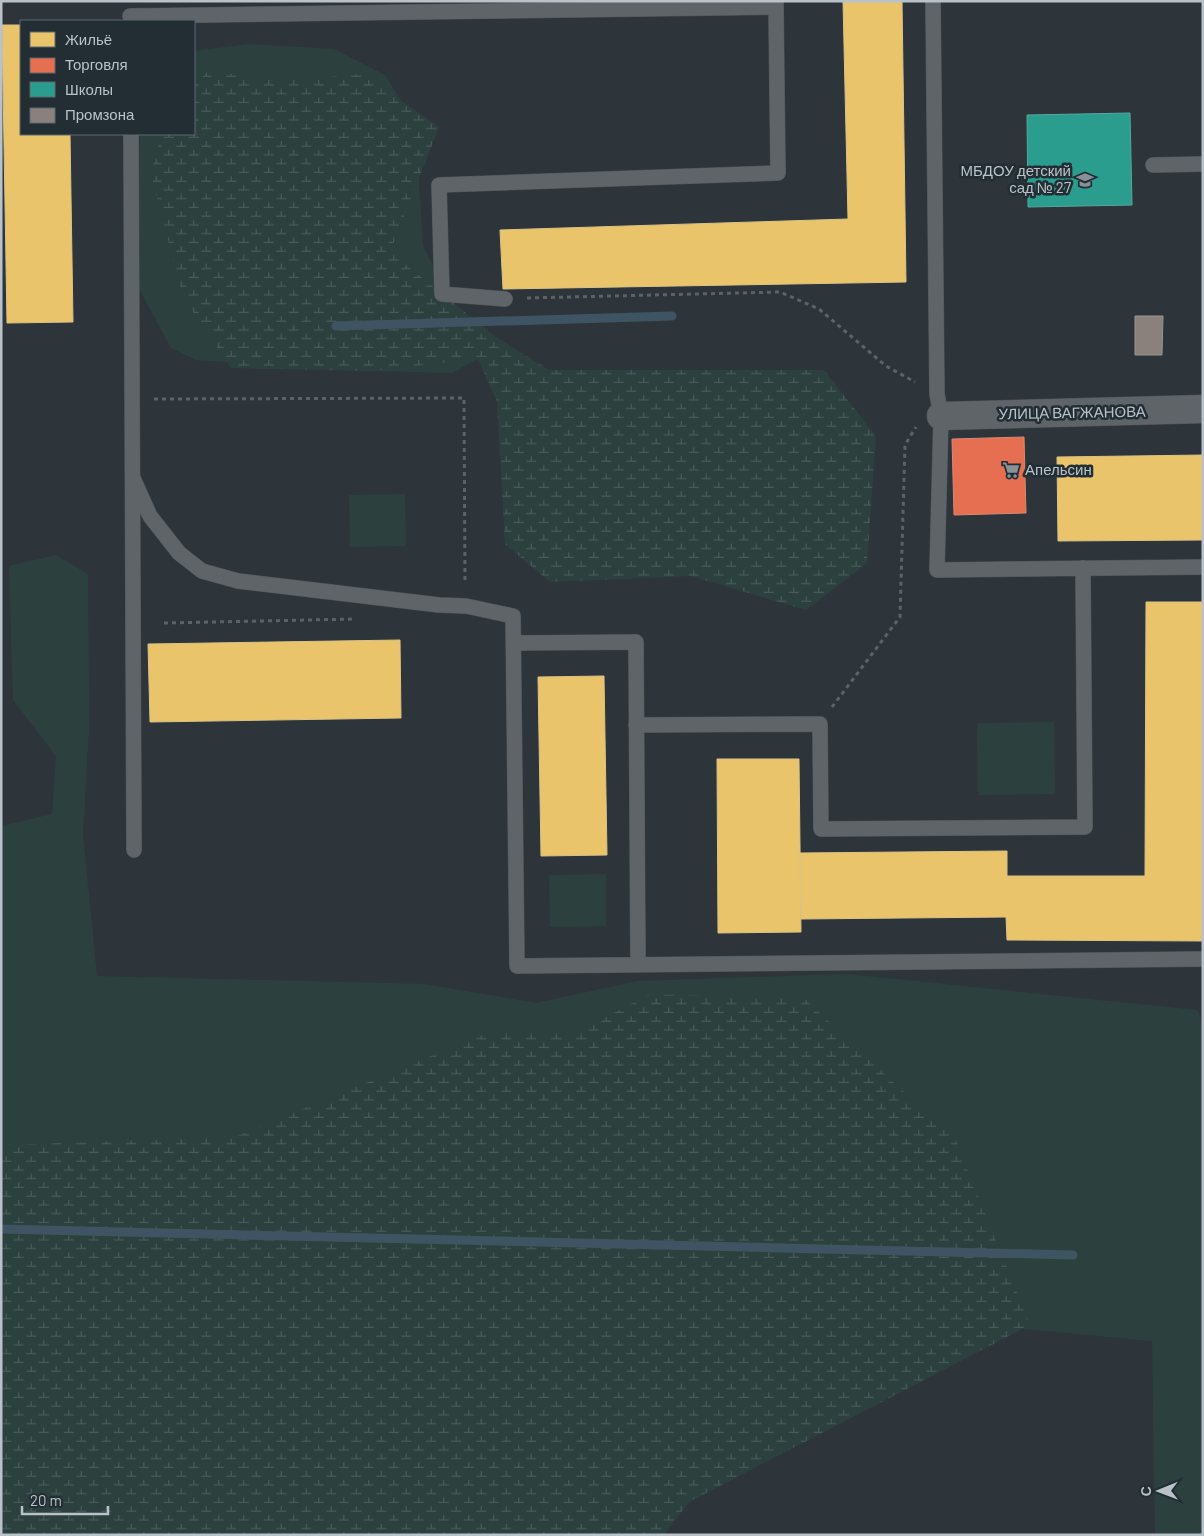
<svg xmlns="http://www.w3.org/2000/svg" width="1204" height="1536" font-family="Barlow,sans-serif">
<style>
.green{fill:#2c403e}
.wetland{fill:url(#wetland-marsh)}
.homes{fill:#e9c46a;stroke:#dbc386}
.shops{fill:#e76f51;stroke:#d98875}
.schools{fill:#2a9d8f;stroke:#55a8a0}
.industry{fill:#8a817c;stroke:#989493}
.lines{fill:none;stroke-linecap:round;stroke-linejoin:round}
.stream{stroke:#3f5462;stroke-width:9}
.service-casing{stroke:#4c5154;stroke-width:16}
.minor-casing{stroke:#4c5154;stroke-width:29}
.path{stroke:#5c6265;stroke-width:3;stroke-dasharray:4 4;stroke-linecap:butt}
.service{stroke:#5e6468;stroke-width:15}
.minor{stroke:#5e6468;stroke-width:28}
.labels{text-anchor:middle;stroke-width:5;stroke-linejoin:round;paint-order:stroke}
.poi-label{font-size:15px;fill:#b9c2c9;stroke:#222d34;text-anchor:end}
.street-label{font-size:15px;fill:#b9c2c9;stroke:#222d34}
</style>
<defs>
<pattern id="wetland-marsh" width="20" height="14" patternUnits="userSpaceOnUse" patternTransform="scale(1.25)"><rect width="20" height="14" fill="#2c403e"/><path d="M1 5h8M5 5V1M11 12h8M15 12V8" fill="none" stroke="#485a59"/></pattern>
</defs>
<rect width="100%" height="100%" fill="#2e353a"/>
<!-- green -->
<path class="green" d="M249 44 334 49 385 75 415 123 423 245 478 359 452 373 371 371 196 360 171 348 131 274 140 134H194V51Z
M405 494 406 546 350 547 349 495Z
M56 555 88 574 89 729 83 834 97 976 424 984 536 1003 638 981 847 974 1197 1010 1203 1023V1535H1155L1152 1341 917 1319 219 1535H1V826L52 814 56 756 13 700 9 566Z
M1054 722 1055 794 978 795 977 723Z
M606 874V926L550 927 549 875Z"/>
<!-- wetland -->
<path class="wetland" d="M208 71 284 81 362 74 439 127 390 252 493 335 549 370H824L876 436 867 563 806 610 691 576 550 582 505 544 497 401 478 359 371 371 231 368 183 297 151 174 161 134H194V86Z
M650 994 805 999 956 1141 1030 1325 689 1502 664 1535H1V1145L235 1137 487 1033H576Z"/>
<!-- homes -->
<path class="homes" d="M843 1H902L906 282 503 289 500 230 848 219Z
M2 25H21V134H70L73 322 7 323Z
M1203 455V540L1058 541 1057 457Z
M1146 602H1203V941L1007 940 1006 917 801 919 800 853 1007 851V876H1145Z
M400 640 401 718 150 722 148 644Z
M604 676 607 855 541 856 538 677Z
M717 759H799L801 932 718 933Z"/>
<!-- shops -->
<path class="shops" d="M1024 437 1026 513 954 515 952 439Z"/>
<!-- schools -->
<path class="schools" d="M1130 113 1132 205 1028 207 1027 115Z"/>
<!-- industry -->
<path class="industry" d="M1135 316H1163L1162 355H1135Z"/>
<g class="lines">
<!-- stream -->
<path class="stream" d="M336 326 672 316
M1 1229 1073 1255"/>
<!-- service casing -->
<g class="service-casing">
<path id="service" d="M933 1 937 394 941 416 937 570 1203 567
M130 16 776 7V1
M131 134 134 850
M1153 165 1203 164
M505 299 442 294 439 185 778 173 776 7
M133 478 150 516 179 553 202 571 238 581 439 605 466 606 513 616 517 966 1203 959
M514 643 636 642 638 965
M636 725 820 724 821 829 1085 827 1083 568"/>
</g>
<!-- minor casing -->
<g class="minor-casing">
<path id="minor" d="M941 416 1203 409"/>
</g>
<!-- path -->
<path class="path" d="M527 298 780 292 819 309 886 366 915 382
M154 399 464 398 465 583
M164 623 356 619
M832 707 900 617 905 445 916 427"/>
<!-- service -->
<use href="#service" class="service"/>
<!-- minor -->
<use href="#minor" class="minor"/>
</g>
<!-- icons -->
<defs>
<g id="school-bare" transform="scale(1.35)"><path d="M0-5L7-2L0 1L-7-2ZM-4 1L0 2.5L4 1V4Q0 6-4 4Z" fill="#889197" stroke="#222d34" stroke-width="2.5" paint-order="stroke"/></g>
<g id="supermarket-bare" transform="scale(1.35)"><path d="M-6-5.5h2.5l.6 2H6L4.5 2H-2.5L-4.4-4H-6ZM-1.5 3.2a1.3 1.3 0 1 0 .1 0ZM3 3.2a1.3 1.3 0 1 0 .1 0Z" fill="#889197" stroke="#222d34" stroke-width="2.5" paint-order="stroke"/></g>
</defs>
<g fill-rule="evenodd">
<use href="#school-bare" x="1085" y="180"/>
<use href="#supermarket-bare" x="1011" y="470"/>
</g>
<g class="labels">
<!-- poi labels -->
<g class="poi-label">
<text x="1071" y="176">МБДОУ детский<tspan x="1071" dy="17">сад № 27</tspan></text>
<text x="1025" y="475" text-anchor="start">Апельсин</text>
</g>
<!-- street labels -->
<g class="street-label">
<text transform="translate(1072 413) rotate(-1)" y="5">УЛИЦА ВАГЖАНОВА</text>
</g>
</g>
<!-- border -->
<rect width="1204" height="1536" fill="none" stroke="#b9c2c9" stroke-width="5"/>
<!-- legend -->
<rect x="20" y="20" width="175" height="115" fill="#222d34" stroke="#5e6970"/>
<rect x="30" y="32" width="25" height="15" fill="#e9c46a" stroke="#5e6970"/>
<text x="65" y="45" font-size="15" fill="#b9c2c9">Жильё</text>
<rect x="30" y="58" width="25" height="15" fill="#e76f51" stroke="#5e6970"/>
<text x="65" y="70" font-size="15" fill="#b9c2c9">Торговля</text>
<rect x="30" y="82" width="25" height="15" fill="#2a9d8f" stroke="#5e6970"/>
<text x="65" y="95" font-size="15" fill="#b9c2c9">Школы</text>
<rect x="30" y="108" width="25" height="15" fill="#8a817c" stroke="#5e6970"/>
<text x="65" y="120" font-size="15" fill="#b9c2c9">Промзона</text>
<!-- north arrow -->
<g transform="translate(1159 1491) rotate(269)" stroke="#222d34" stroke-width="4" paint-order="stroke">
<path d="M0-4L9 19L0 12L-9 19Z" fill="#b9c2c9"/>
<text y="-8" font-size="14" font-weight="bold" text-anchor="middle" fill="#b9c2c9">С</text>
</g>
<!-- scale -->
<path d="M22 1506v8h86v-8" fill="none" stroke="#b9c2c9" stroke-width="2.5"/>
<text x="30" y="1506" font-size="15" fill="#b9c2c9" stroke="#222d34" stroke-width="4" paint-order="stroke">20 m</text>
</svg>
